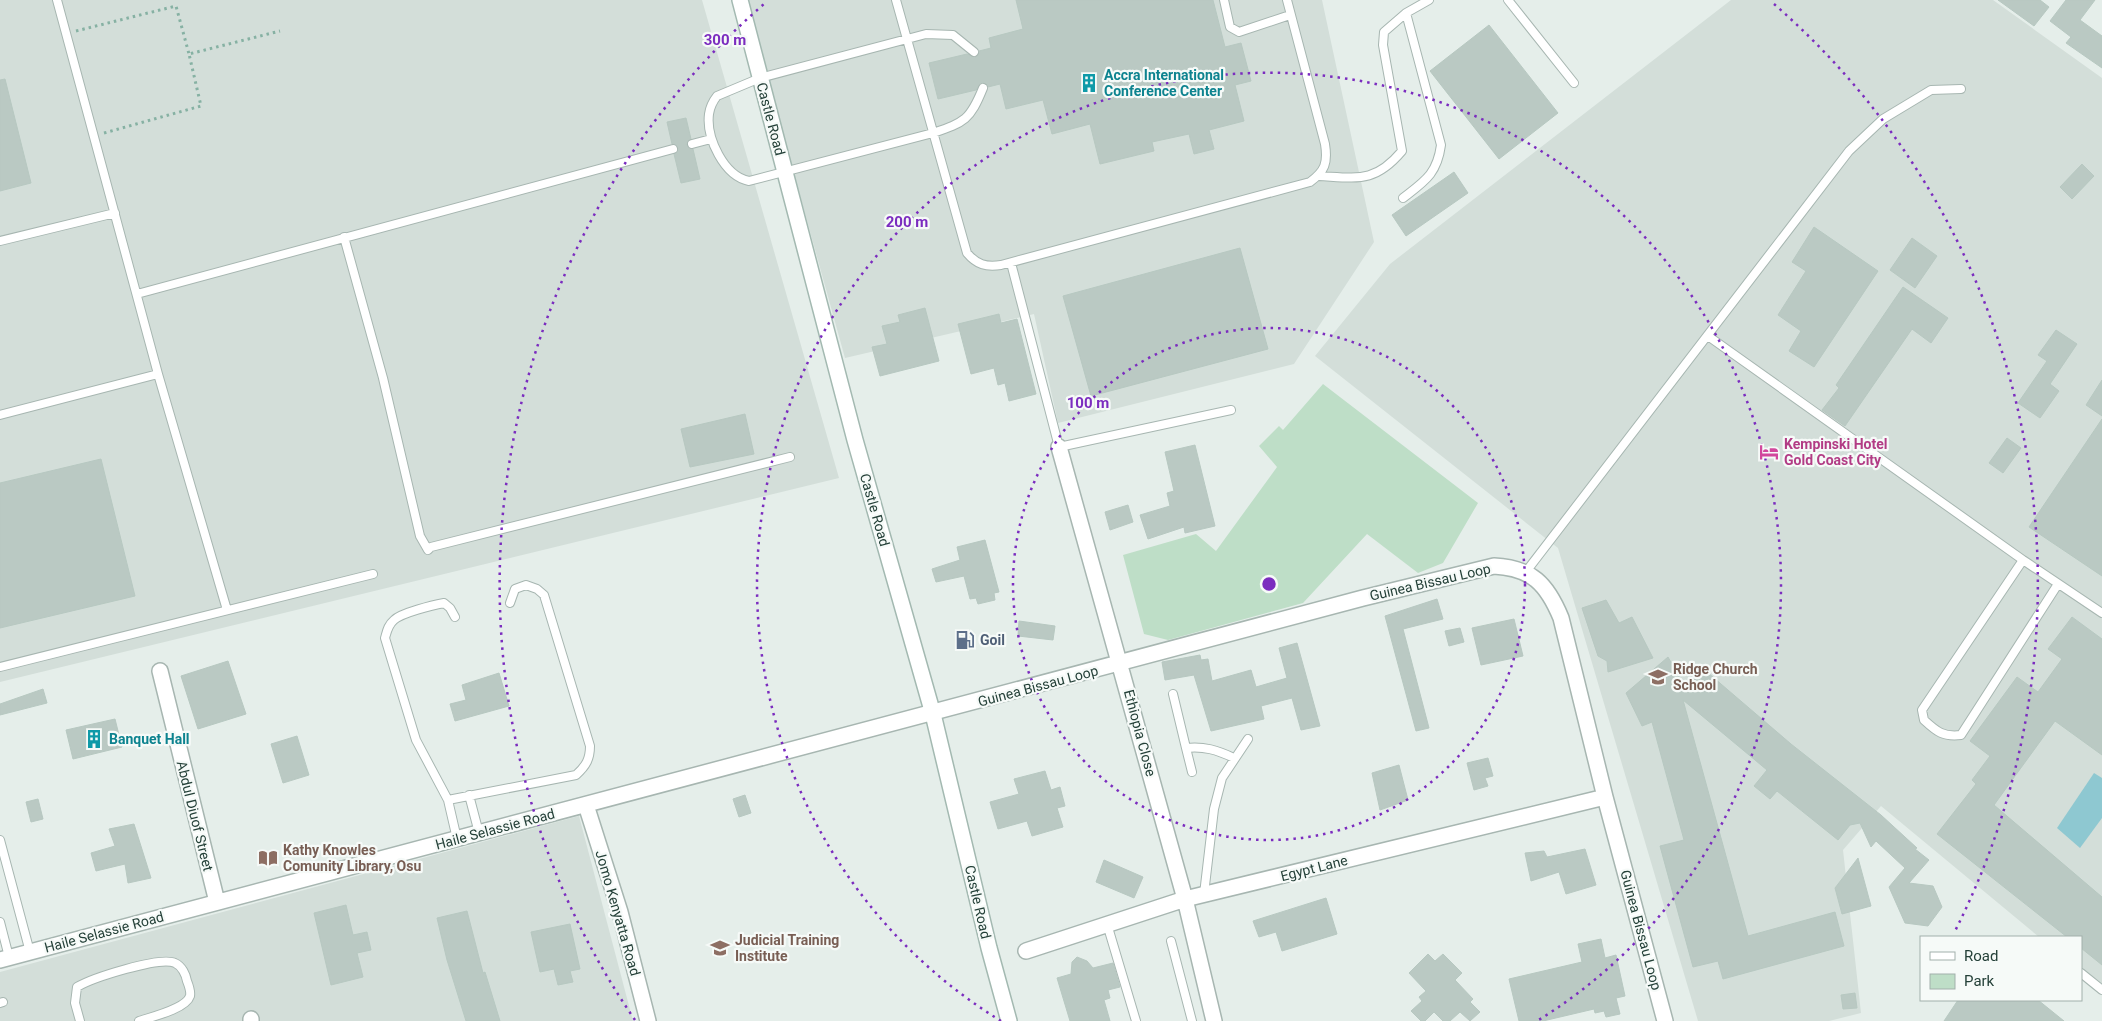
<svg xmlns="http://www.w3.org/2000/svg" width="2102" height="1021" font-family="Roboto,sans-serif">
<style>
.built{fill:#d3ded9}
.green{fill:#bedec7}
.water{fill:#8ec8d1}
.building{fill:#bac9c3;stroke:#b7c8c1}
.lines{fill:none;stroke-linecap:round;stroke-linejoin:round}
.service-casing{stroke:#a7b6b1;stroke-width:10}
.minor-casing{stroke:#a7b6b1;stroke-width:18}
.secondary-casing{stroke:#a3b9b1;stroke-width:18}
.path{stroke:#86b1a3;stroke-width:3;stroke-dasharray:2.5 4;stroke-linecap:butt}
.service{stroke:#fff;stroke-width:8}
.minor{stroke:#fff;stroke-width:15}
.secondary{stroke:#fff;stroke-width:15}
.ring{fill:none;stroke:#7b2cbf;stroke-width:2.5;stroke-dasharray:2.5 5}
.labels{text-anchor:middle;stroke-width:4.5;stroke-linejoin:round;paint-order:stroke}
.culture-label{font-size:14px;font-weight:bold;fill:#0d838f;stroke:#f6faf8;text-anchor:start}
.street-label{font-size:14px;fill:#244038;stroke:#f6faf8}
.hotel-label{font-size:14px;font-weight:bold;fill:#b23c85;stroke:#f6faf8;text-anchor:start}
.service-label{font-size:14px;font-weight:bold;fill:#4e5e75;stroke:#f6faf8;text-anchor:start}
.education-label{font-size:14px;font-weight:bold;fill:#785e54;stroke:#f6faf8;text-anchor:start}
.centre{fill:#7b2cbf;stroke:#f6faf8;stroke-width:2.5}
.ring-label{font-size:15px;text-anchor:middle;font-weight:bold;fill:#7b2cbf;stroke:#f6faf8;stroke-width:4.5;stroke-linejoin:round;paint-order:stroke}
</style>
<rect width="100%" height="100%" fill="#e5eeea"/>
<!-- built -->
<path class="built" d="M0 0H702L839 478 0 682Z
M746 0H1322L1374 242 1294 364 1058 423 1034 314 845 358Z
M1731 0H1993L2102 78V989L2081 971V937H2039L1881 806 1843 850 1861 1013 1829 1021H1698L1558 548 1315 356 1390 264Z
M579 816 633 1021H0V972Z"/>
<!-- green -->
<path class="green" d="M1323 384 1478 503 1443 563 1418 573 1367 534 1303 603 1168 640 1144 634 1123 555 1196 534 1216 551 1277 467 1259 446 1279 426 1283 430Z"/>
<!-- water -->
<path class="water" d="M2094 773 2102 778V818L2080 848 2057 828Z"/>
<!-- building -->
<path class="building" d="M1016 0H1213L1225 47 1241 43 1251 81 1235 85 1244 121 1209 130 1214 149 1194 154 1189 134 1152 142 1154 151 1100 164 1090 124 1052 134 1043 100 1006 109 1000 84 988 87 983 82 976 90 938 99 929 63 967 54 976 57 979 51 991 48 989 38 1023 29Z
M1998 0H2040L2049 7 2034 26Z
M2066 0H2095L2080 20 2102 36V68L2066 43 2071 37 2050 21Z
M1489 25 1558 113 1499 159 1430 71Z
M5 79 31 183 0 191V80Z
M686 118 691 139 686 145 693 149 700 179 681 183 674 154 678 148 672 144 667 122Z
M2082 164 2094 176 2072 199 2060 187Z
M1454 172 1468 193 1406 236 1392 215Z
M1814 227 1878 271 1814 367 1789 351 1801 331 1778 315 1806 271 1792 262Z
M1912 238 1937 256 1915 288 1890 270Z
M1240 248 1268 349 1091 396 1063 296Z
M1903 287 1948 318 1931 343 1912 329 1845 426 1822 410 1839 388 1836 385Z
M925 308 939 361 880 376 872 347 887 344 882 326 900 322 898 315Z
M999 314 1001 323 1017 319 1036 394 1009 401 1005 383 998 385 994 368 971 374 958 324Z
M2056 330 2077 344 2050 384 2059 391 2040 418 2018 403 2047 361 2038 355Z
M2102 380V416L2086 405Z
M745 414 754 454 690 467 681 429Z
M2102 419V576L2029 527Z
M2007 438 2021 448 2003 473 1989 463Z
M1195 445 1215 526 1185 533 1184 527 1148 539 1140 515 1170 506 1167 493 1174 491 1165 452Z
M101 459 135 596 0 628V483Z
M1128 505 1133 522 1110 530 1105 512Z
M985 540 999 592 994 593 995 600 978 604 976 598 970 599 964 576 936 582 932 569 960 560 957 547Z
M1437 599 1443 619 1403 629 1429 728 1416 731 1385 616Z
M1606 600 1619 623 1632 617 1653 658 1608 672 1607 661 1598 656 1582 608Z
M2072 617 2102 639V755L2055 721 1994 805 2102 897V965L2081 948V937H2067L1937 834 1976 784 1972 780 1990 756 1970 741 2017 677 2038 692 2062 659 2048 649Z
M1514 619 1523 656 1481 665 1472 628Z
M1019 621 1055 626 1053 640 1018 636Z
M1460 628 1464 642 1449 646 1445 631Z
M1297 643 1320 726 1301 730 1292 698 1261 706 1264 719 1211 731 1194 675 1165 680 1162 662 1200 655 1201 660 1208 659 1212 681 1251 670 1256 687 1287 678 1279 648Z
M1668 657 1684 685 1700 666 1791 744 1881 815 1917 848 1915 849 1929 860 1909 883 1933 886 1942 907 1928 926 1905 923 1889 887 1905 868 1876 841 1871 847 1860 823 1850 825 1838 840 1777 791 1770 799 1754 786 1767 770 1683 700 1748 936 1835 912 1844 946 1723 979 1718 961 1693 967 1660 846 1684 840 1652 722 1642 726 1626 693Z
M228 661 246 714 198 729 181 676Z
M499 673 509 706 455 721 450 704 466 700 462 685Z
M43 689 47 703 0 715V704Z
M115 719 122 747 73 759 66 730Z
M297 736 309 775 283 783 271 744Z
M1488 758 1493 776 1485 778 1488 786 1474 790 1467 763Z
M1399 765 1408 800 1380 810 1372 773Z
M1045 771 1051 790 1060 787 1065 806 1057 808 1063 827 1032 836 1027 821 998 829 990 802 1019 794 1014 779Z
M745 795 751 813 739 817 733 799Z
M38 799 43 819 31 822 26 802Z
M134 824 151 878 128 883 125 864 96 871 91 853 115 846 109 829Z
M1585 849 1596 885 1566 894 1559 872 1531 881 1525 853 1544 851 1547 857Z
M1858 858 1871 906 1842 914 1835 888Z
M1104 860 1143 877 1134 898 1096 882Z
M1326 898 1337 934 1282 951 1276 932 1259 937 1253 921Z
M346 905 353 935 367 932 371 950 357 953 363 977 331 985 314 913Z
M467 911 483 973 485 972 500 1021H466L447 960 437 918Z
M570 924 580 969 570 971 573 982 558 985 554 969 540 972 531 932Z
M1601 939 1605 958 1616 955 1625 996 1616 998 1620 1014 1606 1017 1604 1011 1595 1013 1594 1009 1543 1021H1519L1509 979 1582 962 1578 944Z
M1428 954 1435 961 1443 954 1462 973 1455 980 1473 999 1470 1002 1480 1012 1470 1021 1460 1012 1450 1021H1443L1434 1012 1425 1021H1421L1411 1011 1422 1001 1419 997 1426 991 1409 973Z
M1077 957 1087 961 1093 968 1113 963 1120 987 1108 990 1110 998 1104 1000 1110 1021H1070L1057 978 1071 974 1072 962Z
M1855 993 1857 1008 1843 1009 1841 995Z
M1958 1000H2038L2064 1021H1944Z"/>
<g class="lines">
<!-- service casing -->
<g class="service-casing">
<path id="service" d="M57 0 158 374 227 610
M896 0 967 253C977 265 986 267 1001 265L1310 182C1325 171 1328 163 1325 144L1287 0
M1224 0 1230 27 1239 32 1290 15
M1508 0 1574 83
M974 52 953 35 926 34 760 78 717 96C713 101 710 107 709 114 706 138 724 176 749 181L933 133C965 122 970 120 983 88
M692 144 711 139
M1319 176C1358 178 1375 183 1402 151L1383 45 1384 32 1406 13 1429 0
M1403 198C1425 181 1437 174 1441 145L1406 13
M344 237 383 378 420 536 428 550 431 547 790 457
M0 241 115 213
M1011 263 1059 447 1231 410
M137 294 673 149
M1708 336 2023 560 2102 613
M0 415 158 374
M2023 560 1922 710 1924 720C1937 732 1943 737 1961 735L2058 584
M1525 573 1849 151 1883 119 1931 90 1961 89
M455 617 450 608 444 603C433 605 401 613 394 620 388 625 387 631 385 638L416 740 448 800 457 839
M0 667 373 574
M1173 694 1186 748C1204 746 1217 750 1234 758
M1186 748 1192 772
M469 795 479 833
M448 800 576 775C586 766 590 759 590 746L544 595 537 589 526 585 515 589 510 603
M0 840 30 952
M1204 894 1214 809 1222 778 1248 739
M0 922 9 957
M1107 924 1136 1021
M1171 941 1192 1021
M2081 973 2102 990
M0 1003 3 1002
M80 1021 75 1003 77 987C92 978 160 956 175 963 182 966 186 975 187 981 189 986 191 991 190 996 186 1009 151 1017 139 1021"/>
</g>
<!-- minor casing -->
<g class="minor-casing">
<path id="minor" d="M1059 447 1185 899 1214 1021
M160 671 217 902
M586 805 620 912 648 1021
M1026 951 1185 899 1605 797
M0 960 1363 598 1494 566C1532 568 1547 584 1561 618L1605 797 1665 1021
M251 1019V1021"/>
</g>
<!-- secondary casing -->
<g class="secondary-casing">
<path id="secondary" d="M740 0 855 440 933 714 989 948 1009 1021"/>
</g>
<!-- path -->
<path class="path" d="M76 31 176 6 189 54
M104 133 201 106 189 54 280 31"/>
<!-- service -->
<use href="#service" class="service"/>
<!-- minor -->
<use href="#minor" class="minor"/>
<!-- secondary -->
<use href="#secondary" class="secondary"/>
</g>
<!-- distance rings -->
<g class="ring">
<circle cx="1269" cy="584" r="256"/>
<path d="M1001 1021A512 512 0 1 1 1537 1021"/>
<path d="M635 1020A769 769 0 0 1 764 4M1774 4A769 769 0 0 1 1954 933"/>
</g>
<!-- icons -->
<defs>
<g id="building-bare" transform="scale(1.5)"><path d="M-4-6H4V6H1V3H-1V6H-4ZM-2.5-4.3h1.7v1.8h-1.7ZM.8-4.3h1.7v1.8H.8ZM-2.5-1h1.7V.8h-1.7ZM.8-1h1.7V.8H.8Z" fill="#0f9aa8" stroke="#f6faf8" stroke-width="2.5" paint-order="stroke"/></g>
<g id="hotel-bare" transform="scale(1.5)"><path d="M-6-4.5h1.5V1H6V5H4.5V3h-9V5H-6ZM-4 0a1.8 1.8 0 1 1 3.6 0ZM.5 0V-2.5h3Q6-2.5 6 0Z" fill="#d1479c" stroke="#f6faf8" stroke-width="2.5" paint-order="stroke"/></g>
<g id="fuel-bare" transform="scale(1.5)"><path d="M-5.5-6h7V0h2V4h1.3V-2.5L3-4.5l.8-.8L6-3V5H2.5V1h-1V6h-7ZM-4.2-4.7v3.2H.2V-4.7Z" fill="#5c6f8a" stroke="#f6faf8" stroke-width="2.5" paint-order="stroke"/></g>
<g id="school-bare" transform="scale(1.5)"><path d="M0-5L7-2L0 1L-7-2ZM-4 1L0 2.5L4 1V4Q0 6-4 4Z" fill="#8d6e63" stroke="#f6faf8" stroke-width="2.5" paint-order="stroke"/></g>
<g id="library-bare" transform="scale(1.5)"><path d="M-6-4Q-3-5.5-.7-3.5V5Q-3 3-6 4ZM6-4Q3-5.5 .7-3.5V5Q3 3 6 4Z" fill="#8d6e63" stroke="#f6faf8" stroke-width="2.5" paint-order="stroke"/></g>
</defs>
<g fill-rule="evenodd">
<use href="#building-bare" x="1089" y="83"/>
<use href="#hotel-bare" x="1769" y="452"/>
<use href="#fuel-bare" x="965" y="640"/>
<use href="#school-bare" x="1658" y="677"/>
<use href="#building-bare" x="94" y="739"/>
<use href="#library-bare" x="268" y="858"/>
<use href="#school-bare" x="720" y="948"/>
</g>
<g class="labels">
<!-- culture labels -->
<g class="culture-label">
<text x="1104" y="80">Accra International<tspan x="1104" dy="16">Conference Center</tspan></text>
<text x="109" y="744">Banquet Hall</text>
</g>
<!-- street labels -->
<g class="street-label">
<text transform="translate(771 119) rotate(75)" y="5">Castle Road</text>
<text transform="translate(875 510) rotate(74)" y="5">Castle Road</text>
<text transform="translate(1430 582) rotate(-13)" y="5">Guinea Bissau Loop</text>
<text transform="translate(1038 686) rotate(-15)" y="5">Guinea Bissau Loop</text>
<text transform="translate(1140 733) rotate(75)" y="5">Ethiopia Close</text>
<text transform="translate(195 816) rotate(76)" y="5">Abdul Diuof Street</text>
<text transform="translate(495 829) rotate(-15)" y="5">Haile Selassie Road</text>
<text transform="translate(1314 868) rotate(-14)" y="5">Egypt Lane</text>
<text transform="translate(978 902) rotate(77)" y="5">Castle Road</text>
<text transform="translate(618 913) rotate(74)" y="5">Jomo Kenyatta Road</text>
<text transform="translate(1641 930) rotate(75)" y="5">Guinea Bissau Loop</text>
<text transform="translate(104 932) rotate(-15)" y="5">Haile Selassie Road</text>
</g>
<!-- hotel labels -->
<g class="hotel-label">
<text x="1784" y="449">Kempinski Hotel<tspan x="1784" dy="16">Gold Coast City</tspan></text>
</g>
<!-- service labels -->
<g class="service-label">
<text x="980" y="645">Goil</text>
</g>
<!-- education labels -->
<g class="education-label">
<text x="1673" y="674">Ridge Church<tspan x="1673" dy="16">School</tspan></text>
<text x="283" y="855">Kathy Knowles<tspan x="283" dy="16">Comunity Library, Osu</tspan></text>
<text x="735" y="945">Judicial Training<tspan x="735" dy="16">Institute</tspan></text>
</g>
</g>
<circle cx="1269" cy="584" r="8" class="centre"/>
<g class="ring-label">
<text x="725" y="45">300 m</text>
<text x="907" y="227">200 m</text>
<text x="1088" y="408">100 m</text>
</g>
<!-- legend -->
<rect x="1920" y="936" width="162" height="65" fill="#f6faf8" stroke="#a2b0ab"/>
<rect x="1930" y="952" width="25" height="8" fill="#ffffff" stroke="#a2b0ab"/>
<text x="1964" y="961" font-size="15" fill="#244038">Road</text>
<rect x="1930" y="974" width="25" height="15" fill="#bedec7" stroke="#a2b0ab"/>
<text x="1964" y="986" font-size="15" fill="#244038">Park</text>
</svg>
